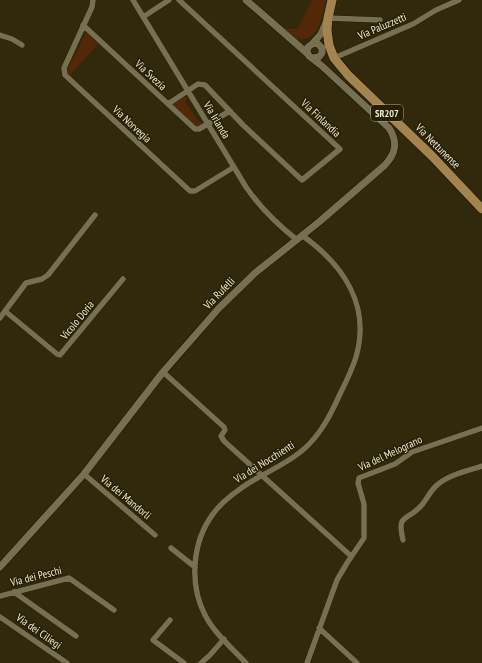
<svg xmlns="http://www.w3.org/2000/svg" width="482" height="663" font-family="'PT Sans Narrow',sans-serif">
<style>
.green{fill:#522809}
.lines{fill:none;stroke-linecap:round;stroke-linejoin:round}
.minor-casing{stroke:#181100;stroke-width:6}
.tertiary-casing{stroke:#181100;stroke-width:8}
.primary-casing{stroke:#181100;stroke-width:10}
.minor{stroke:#777050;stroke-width:5.5}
.tertiary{stroke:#777050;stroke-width:7}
.primary{stroke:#a3844f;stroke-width:9}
.labels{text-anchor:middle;stroke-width:3;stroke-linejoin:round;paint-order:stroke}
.shield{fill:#261f02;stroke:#b1ac98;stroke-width:1}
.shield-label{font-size:10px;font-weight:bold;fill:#ede9d8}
.street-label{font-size:11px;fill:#ede9d8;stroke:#261f02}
</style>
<rect width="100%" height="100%" fill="#30290b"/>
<!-- green -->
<path class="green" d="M312 0H326C322 16 320 43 296 39L283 28 298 29Z
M84 33H87L98 44 70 75 66 72 85 35Z
M184 95 187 99 185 101 198 121 201 122 203 124 196 127 174 107V103Z"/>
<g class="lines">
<!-- minor casing -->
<g class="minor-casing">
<path id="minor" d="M93 0 92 7 64 68 65 75 190 191H195L234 167
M133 0 246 187C259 206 278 225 297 240
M143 17 169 0
M328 18 380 20
M83 25 195 129H199L230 111
M0 35 12 39 22 45
M334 58 413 24 436 10 459 0
M168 104 198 84 205 85 243 125 302 180 340 149 179 0
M5 311 26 283 42 279 48 275 95 215
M0 318 5 311 57 354 60 355 123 279
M163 372 224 427 225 430 221 436 224 441 351 556
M84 474 155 535
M403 540C397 514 405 522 420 507 426 501 429 493 435 487 447 475 467 471 482 466
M171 548 195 567
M14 592 76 636
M0 596 69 578 114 610
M0 617 67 663
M170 620 153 640 184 663
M319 628 357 663
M201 663 210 655 224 639
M246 663C232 648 214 633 205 615 189 584 192 542 213 514 220 504 230 496 240 489 260 474 285 466 304 449 321 434 331 414 340 394 346 382 352 370 356 357 371 305 343 265 303 236
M307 663 337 580 347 563 364 538V504L358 483 359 478 395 464 412 452 482 428"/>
</g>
<!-- tertiary casing -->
<g class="tertiary-casing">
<path id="tertiary" d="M246 0 308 54
M312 44 321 34 326 22
M0 567 84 474 163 372 219 308 255 273 319 222 385 165C396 153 398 142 389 128L322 66 309 56 307 52 308 47 312 44 317 43 322 48V53L319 57 312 58"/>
</g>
<!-- primary casing -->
<g class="primary-casing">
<path id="primary" d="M332 0 328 18 327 30 329 45 334 58 348 75 432 156 482 209"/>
</g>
<!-- minor -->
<use href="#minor" class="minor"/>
<!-- tertiary -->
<use href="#tertiary" class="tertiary"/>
<!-- primary -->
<use href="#primary" class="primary"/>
</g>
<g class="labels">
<!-- shield labels -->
<rect class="shield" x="371" y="105" width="32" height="16" rx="3"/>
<g class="shield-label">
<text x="387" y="117">SR207</text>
</g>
<!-- street labels -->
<g class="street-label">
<text transform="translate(382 26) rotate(-23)" y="4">Via Paluzzetti</text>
<text transform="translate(151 75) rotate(43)" y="4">Via Svezia</text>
<text transform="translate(321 118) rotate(43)" y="4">Via Finlandia</text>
<text transform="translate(217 120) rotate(59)" y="4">Via Irlanda</text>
<text transform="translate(132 124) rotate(43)" y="4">Via Norvegia</text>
<text transform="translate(438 146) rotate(45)" y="4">Via Nettunense</text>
<text transform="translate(219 293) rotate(-46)" y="4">Via Rufelli</text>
<text transform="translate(77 320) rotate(-51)" y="4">Vicolo Doria</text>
<text transform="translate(390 453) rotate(-25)" y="4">Via del Melograno</text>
<text transform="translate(264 462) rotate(-32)" y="4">Via dei Nocchienti</text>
<text transform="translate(126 497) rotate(40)" y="4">Via dei Mandorli</text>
<text transform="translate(36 576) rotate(-14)" y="4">Via dei Peschi</text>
<text transform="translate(39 631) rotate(35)" y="4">Via dei Ciliegi</text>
</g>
</g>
</svg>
